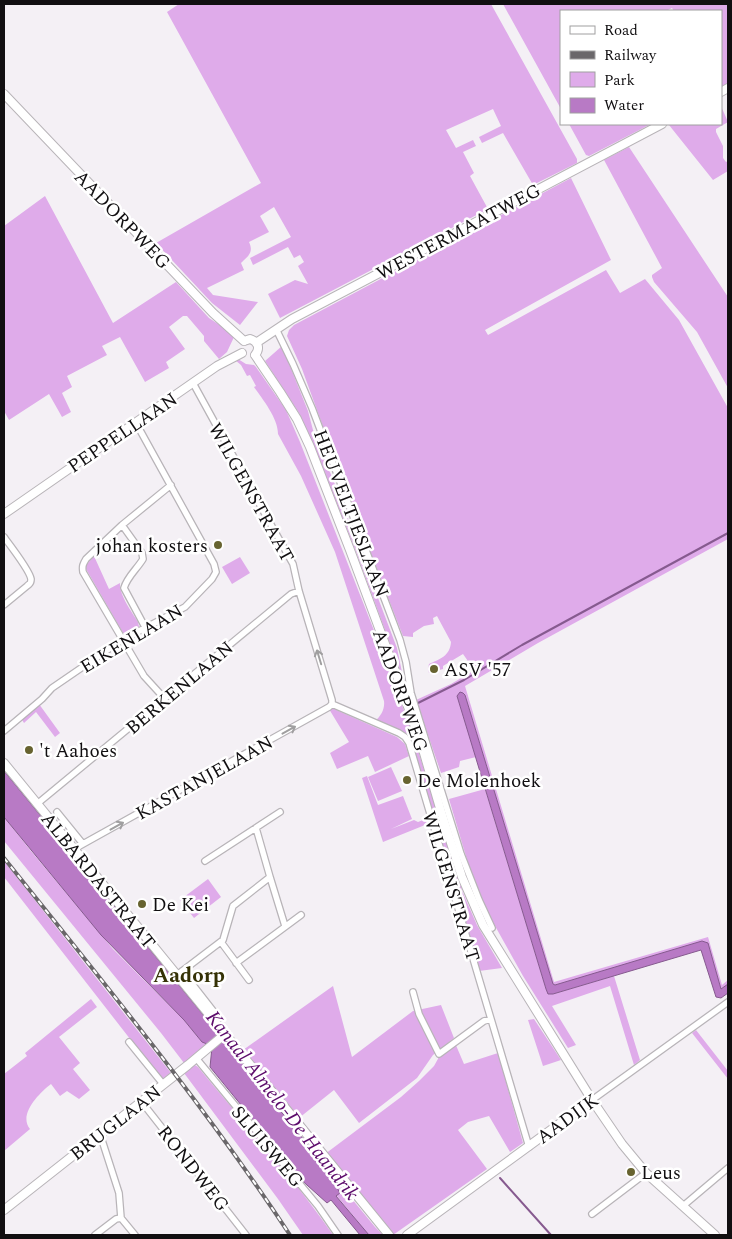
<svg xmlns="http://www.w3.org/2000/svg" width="732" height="1239" font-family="Spectral,serif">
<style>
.green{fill:#dfabea}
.water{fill:#b87ac5;stroke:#865a8f}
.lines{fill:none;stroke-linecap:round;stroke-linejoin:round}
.stream{stroke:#865a8f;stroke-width:2}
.street-casing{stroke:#b8b4b8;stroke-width:8}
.secondary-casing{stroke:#b8b4b8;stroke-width:10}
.street{stroke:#fff;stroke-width:5.5}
.secondary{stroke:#fff;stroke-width:8}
.rail-casing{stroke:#6a676a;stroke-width:4}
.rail{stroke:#fff;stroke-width:2;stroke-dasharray:5.5;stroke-linecap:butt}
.oneway{stroke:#a09fa0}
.poi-dot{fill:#676330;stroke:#fff;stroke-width:2}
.labels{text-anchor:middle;stroke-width:5;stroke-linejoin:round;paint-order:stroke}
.street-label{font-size:19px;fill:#110f11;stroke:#fff}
.poi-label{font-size:19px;fill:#110f11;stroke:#fff;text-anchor:start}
.water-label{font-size:20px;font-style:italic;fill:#5c0b6b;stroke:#fff}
.quarter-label{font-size:21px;font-weight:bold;fill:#353206;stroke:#fff}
</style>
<rect width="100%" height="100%" fill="#f4f0f5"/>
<!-- green -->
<path class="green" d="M179 4H491L577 159V163L533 185 503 133 482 143 479 137 501 126 493 109 446 130 456 148 473 140 476 146 463 152 474 173 470 176 488 209 280 318 268 294 295 280 308 284 298 266 304 262 300 255 294 258 288 247 253 265 250 258 291 237 274 207 260 216 269 232 249 242C254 253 248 256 241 263L244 270 207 288 213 295 258 302 240 325 212 303 156 243 261 183 167 12Z
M503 4H728V84L721 88V11H674L672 8 666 11H561V109Z
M721 106 728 122 716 129V132L723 146V158L726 162 728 161V171L713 180 669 125 672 124H721Z
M569 124H651L589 156 586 155Z
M629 147 728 297V388L697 332 654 282 652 277V275L662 268 604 160Z
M571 178 611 260 485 330 488 335 606 270 620 293 645 279 679 320 728 408V539L538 643 465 686 554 982 708 937 722 985 728 980V984L721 989 708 943 555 985 553 984 465 695 457 696 476 757 460 761 459 767 441 773 416 700 451 684 473 671 470 664 463 654 443 666V669L429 673 428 669 429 664C440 659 450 656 451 642L437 616 433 618 434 624 424 626 413 633V637L403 636 348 495 302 369 287 336 289 330 294 325Z
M45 196 113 323 176 282 209 318 224 328 234 337 227 352 219 359 204 341V336L187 316H183L169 327 185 349 166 362 169 368 145 382 120 337 102 346 107 355 67 376 72 387 62 393 71 412 62 417 49 394 9 420 4 411V226Z
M282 346 308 411 313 430 334 482 397 648 404 682 357 554 312 441 299 413 265 361Z
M238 359 246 364 254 365 256 367 286 410 300 442 388 666 416 744 463 893 477 925 502 968 479 971 412 745 375 721C381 716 385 709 384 701L335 552 301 476 278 434C278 418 263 400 254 387L256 386 250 375 247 376 241 365 235 360Z
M94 556 109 589 120 583C119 595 132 612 138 622L139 627 127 634 123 633 86 569V565Z
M240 557 250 573 232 584 222 567Z
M39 704 60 733 55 737 36 712 24 723 21 718Z
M329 709H334L397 737 405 744 409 756 375 772 368 756 337 769 330 753 349 742Z
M391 767 402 791 378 801 368 777Z
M367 776 378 805 403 796 412 819 391 829 414 820 418 822 428 818 430 823 383 842 362 778Z
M485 789 546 989 553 994 614 976 640 1060 634 1065 610 986 552 1006 576 1045 568 1048 523 976 485 908 470 870 449 799Z
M4 817 31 851 113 949 184 1020 202 1042 207 1044 184 1063 161 1033 4 841Z
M4 861 171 1073 162 1080 4 877Z
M208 879 221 897 194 918 180 900Z
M333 986 352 1057 413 1011 441 1005 454 1038 433 1055 417 1078 359 1123 334 1090 299 1118 243 1050Z
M91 999 97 1007 59 1037 80 1063 73 1069 90 1090 79 1099 67 1091 60 1096 51 1084C39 1093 18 1115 30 1129L4 1151V1074L27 1056 25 1053Z
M534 1019 561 1060 543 1066 528 1020Z
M696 1030 728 1071V1079L692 1033Z
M455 1043 464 1064 498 1053 523 1143 510 1152 489 1116 468 1122 458 1130 487 1169 393 1235 325 1154 401 1097 419 1081 434 1066 439 1057Z
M195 1065 198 1067C243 1122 293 1177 333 1235H303L278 1199 184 1073Z
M325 1166 375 1227 383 1235H369L336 1195 339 1193Z"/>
<!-- water -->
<path class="water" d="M460 692 463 693 465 695 553 984 555 985 702 941 708 943 721 989 728 984V993L721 998 716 997 701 950 553 994H548L546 989 457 696Z
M4 771 218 1033V1036L221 1041H224L325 1166 340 1193 336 1196 369 1235H360L331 1200 327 1203 298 1177 286 1160 210 1067 212 1047 208 1043 207 1044 202 1042 184 1020 101 935 4 817Z"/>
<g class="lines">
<!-- stream -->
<path class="stream" d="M418 703 464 680 522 645 728 533
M500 1178 551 1235"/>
<!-- street casing -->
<g class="street-casing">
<path id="street" d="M276 329 293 364 312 408 400 640 406 662 411 693 461 854 479 900 492 928
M193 383 265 514 293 564 299 591 332 700V704
M122 525 142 553 143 559C137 569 127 577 124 588L145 627
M4 537C10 545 30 571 31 579 31 584 30 583 27 586L4 605
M165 699 144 676 83 572C82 566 83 564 86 559L122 525 171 485
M332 704 399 733 405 737 409 743 529 1147
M4 731 42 699 52 688 122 640 185 607 212 579 216 572 214 564 136 423
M37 804 291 594 299 591
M57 812 83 844
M74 849 329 707 332 704
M205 861 280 812
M270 877 285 926
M221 942 249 980
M236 963 301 915
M182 971 214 1012V1020
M177 975 223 940 233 906 270 877 256 828
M413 992 419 1014 439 1054 484 1021 491 1019
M129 1042 163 1084
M196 1058 318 1206 338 1235
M592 1100 728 1002
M141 1101 246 1235
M100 1134 119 1193 121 1218 135 1235
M683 1206 728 1168
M592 1214 646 1173
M95 1235 116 1219 121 1218"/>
</g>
<!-- secondary casing -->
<g class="secondary-casing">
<path id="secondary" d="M721 92 728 88
M4 94 213 313 244 341
M244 341 250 339C259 342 260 349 255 355
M256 343 292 319 662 124
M255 355 280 392 297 419 310 447 350 550 404 695 424 753 442 815 462 877 483 925 592 1100 622 1144 646 1173 715 1235
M4 514 217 366 242 353
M4 763 389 1235
M4 1210 188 1065 225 1034
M407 1235 592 1100"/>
</g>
<!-- street -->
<use href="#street" class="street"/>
<!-- secondary -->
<use href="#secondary" class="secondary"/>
<!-- rail casing -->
<g class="rail-casing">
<path id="rail" d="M4 858C102 981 203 1103 290 1235"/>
</g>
<!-- rail -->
<use href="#rail" class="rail"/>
</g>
<!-- one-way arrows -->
<defs><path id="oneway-shaft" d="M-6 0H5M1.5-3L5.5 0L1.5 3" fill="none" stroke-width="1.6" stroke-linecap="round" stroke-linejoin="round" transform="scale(1.25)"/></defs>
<g class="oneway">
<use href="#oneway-shaft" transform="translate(319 657) rotate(-107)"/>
<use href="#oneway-shaft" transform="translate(289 730) rotate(-29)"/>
<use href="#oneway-shaft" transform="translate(117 826) rotate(-29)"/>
</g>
<!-- markers -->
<g class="poi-dot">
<circle cx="218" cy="545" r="5"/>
<circle cx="434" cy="669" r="5"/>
<circle cx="29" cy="750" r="5"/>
<circle cx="407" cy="780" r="5"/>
<circle cx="142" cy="904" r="5"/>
<circle cx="631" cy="1172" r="5"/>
</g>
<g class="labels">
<!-- street labels -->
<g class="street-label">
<text transform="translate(123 219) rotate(46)" y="7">AADORPWEG</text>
<text transform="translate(458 231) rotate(-28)" y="7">WESTERMAATWEG</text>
<text transform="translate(122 432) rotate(-34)" y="7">PEPPELLAAN</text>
<text transform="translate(252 492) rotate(61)" y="7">WILGENSTRAAT</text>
<text transform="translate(352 513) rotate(69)" y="7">HEUVELTJESLAAN</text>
<text transform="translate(131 638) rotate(-31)" y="7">EIKENLAAN</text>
<text transform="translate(179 687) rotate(-40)" y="7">BERKENLAAN</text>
<text transform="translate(401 690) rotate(70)" y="7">AADORPWEG</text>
<text transform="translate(204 777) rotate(-29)" y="7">KASTANJELAAN</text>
<text transform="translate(99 880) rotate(51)" y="7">ALBARDASTRAAT</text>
<text transform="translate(452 886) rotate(73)" y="7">WILGENSTRAAT</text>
<text transform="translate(567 1118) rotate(-36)" y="7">AADIJK</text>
<text transform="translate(115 1122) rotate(-38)" y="7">BRUGLAAN</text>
<text transform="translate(268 1146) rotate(50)" y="7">SLUISWEG</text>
<text transform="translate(194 1168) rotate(52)" y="7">RONDWEG</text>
</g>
<!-- poi labels -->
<g class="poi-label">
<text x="208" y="552" text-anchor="end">johan kosters</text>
<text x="444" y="676">ASV '57</text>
<text x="39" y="757">'t Aahoes</text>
<text x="417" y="787">De Molenhoek</text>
<text x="152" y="911">De Kei</text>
<text x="641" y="1179">Leus</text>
</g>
<!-- water labels -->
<g class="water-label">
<text transform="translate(283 1105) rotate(52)" y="7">Kanaal Almelo-De Haandrik</text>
</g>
<!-- quarter labels -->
<g class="quarter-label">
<text x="189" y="982">Aadorp</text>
</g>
</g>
<!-- border -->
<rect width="732" height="1239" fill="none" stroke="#110f11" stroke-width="10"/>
<!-- legend -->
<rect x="560" y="10" width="162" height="115" fill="#ffffff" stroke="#a09fa0"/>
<rect x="570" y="26" width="25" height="8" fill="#ffffff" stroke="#a09fa0"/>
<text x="604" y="35" font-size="15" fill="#110f11">Road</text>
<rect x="570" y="51" width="25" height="8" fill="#6a676a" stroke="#a09fa0"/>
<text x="604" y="60" font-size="15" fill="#110f11">Railway</text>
<rect x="570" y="72" width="25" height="15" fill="#dfabea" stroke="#a09fa0"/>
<text x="604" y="85" font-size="15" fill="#110f11">Park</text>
<rect x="570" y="98" width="25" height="15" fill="#b87ac5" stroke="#a09fa0"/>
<text x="604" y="110" font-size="15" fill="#110f11">Water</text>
</svg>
